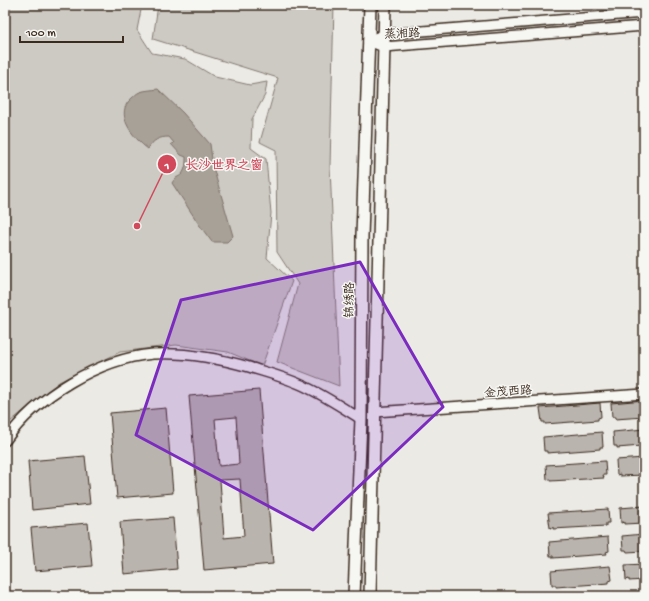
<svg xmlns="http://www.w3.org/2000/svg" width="649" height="601" font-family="'Gochi Hand','LXGW WenKai TC',sans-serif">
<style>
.green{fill:#cdcac4;stroke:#847a71}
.water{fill:#a8a198;stroke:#7c7167}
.building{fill:#bab4ae;stroke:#3b2a1e;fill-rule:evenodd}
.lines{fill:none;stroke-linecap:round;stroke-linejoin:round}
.minor-casing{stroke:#3b2a1e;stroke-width:12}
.major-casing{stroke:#3b2a1e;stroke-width:14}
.minor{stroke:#f6f6f2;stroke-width:9}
.major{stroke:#f6f6f2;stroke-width:11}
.marked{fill:#7b2cbf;fill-opacity:0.2;stroke:#7b2cbf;stroke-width:3;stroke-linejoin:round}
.labels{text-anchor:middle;stroke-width:3;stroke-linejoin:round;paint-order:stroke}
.street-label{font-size:12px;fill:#3b2a1e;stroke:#f6f6f2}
.leader{fill:none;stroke:#d1495b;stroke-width:1.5}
.callout-dot{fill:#d1495b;stroke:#f6f6f2;stroke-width:1.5}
.mark-label{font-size:12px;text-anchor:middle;font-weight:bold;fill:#fff}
.callout-label{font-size:13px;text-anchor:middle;font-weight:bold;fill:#d1495b;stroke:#f6f6f2;stroke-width:3;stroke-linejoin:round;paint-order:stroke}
</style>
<rect width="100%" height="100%" fill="#ebeae5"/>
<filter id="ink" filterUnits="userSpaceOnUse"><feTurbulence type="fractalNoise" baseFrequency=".025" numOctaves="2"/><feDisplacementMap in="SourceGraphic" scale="8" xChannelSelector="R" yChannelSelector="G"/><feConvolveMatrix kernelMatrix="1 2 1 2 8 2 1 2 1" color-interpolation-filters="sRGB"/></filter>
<g filter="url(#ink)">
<!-- green -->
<path class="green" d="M5 5H142L137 30 152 53 185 59 215 77 250 85 267 82 265 95 252 119 251 148 266 159 271 213 267 258 292 281 262 366 228 352 176 345 120 352 59 382 5 426Z
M158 5H334L330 166 339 386 277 362 298 284 277 252 276 150 260 142 278 78 153 39Z"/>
<!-- water -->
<path class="water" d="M158 89 183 113 210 144 213 167 233 236 227 242H212L200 226 172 183C176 176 178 178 182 174 186 169 186 162 186 157L181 155 171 144 174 143 169 137C159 137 153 140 148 149 133 138 113 113 132 98 134 96 137 93 140 92 145 90 153 90 158 89Z"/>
<!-- building -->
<path class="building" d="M259 390 273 564 204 570 189 396ZM236 417 239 464 219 466 215 419ZM240 479 244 536 224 538 220 480Z
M644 400V417L615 419V417H612L611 403Z
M600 403 601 417 598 418V420L545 424V422H542L540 408Z
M166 408 173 493 117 498 110 413Z
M644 429V444H641V446L617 448V446H614L613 432Z
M602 432 603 447H600V449L547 453V451H544L543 437Z
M85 456 90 504 32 510 28 461Z
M644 458V475L620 476V474L617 475 616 460Z
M605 461 606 475H603L604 478 550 481V479L547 480 546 465Z
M644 506V523L624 524V522L621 523 620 508Z
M608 509 609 523H606V526L553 529V527L550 528 548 513Z
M173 518 177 569 124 574 120 522Z
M88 523 92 566 35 571 31 528Z
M644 534V551L627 552 626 550H623L622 536Z
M608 537 609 551 606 552 607 554 553 558V556H550L549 542Z
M644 564V580L629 581V579L626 580 625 565Z
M610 566 612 580 609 581V583L556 587V585H552L551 571Z"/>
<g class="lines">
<!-- minor casing -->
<g class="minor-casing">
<path id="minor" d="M368 41 385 34 644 13
M368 41 384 47 644 26
M374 412 644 394
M5 441C37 396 98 359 153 354 186 352 218 358 249 367 268 373 288 378 306 387 325 396 343 408 361 419"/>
</g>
<!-- major casing -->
<g class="major-casing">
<path id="major" d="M354 596 361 419 362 236 370 5
M370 596 385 5"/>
</g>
<!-- minor -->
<use href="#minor" class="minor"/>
<!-- major -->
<use href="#major" class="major"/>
</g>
</g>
<!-- marked area -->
<path class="marked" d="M360 262 443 407 313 530 136 435 181 300Z"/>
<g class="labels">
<!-- street labels -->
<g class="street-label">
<text transform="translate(402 33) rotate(-2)" y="4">蒸湘路</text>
<text transform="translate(349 300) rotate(-90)" y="4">锦绣路</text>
<text transform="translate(508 391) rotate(-4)" y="4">金茂西路</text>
</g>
</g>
<!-- callouts -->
<path class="leader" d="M137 226L167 164"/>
<g class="callout-dot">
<circle cx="137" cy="226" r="4"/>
<circle cx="167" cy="164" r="10"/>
</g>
<g class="mark-label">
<text x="167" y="169">1</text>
</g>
<g class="callout-label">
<text x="224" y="169">长沙世界之窗</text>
</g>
<!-- margin -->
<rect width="649" height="601" fill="none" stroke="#f6f6f2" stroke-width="20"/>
<rect x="10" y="10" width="629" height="581" fill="none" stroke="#3b2a1e" stroke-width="1.5" filter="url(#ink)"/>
<!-- scale -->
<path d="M20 36v6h103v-6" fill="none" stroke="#3b2a1e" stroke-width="2"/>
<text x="26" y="36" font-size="12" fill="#3b2a1e" stroke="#f6f6f2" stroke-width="3" paint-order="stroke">100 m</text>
</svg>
